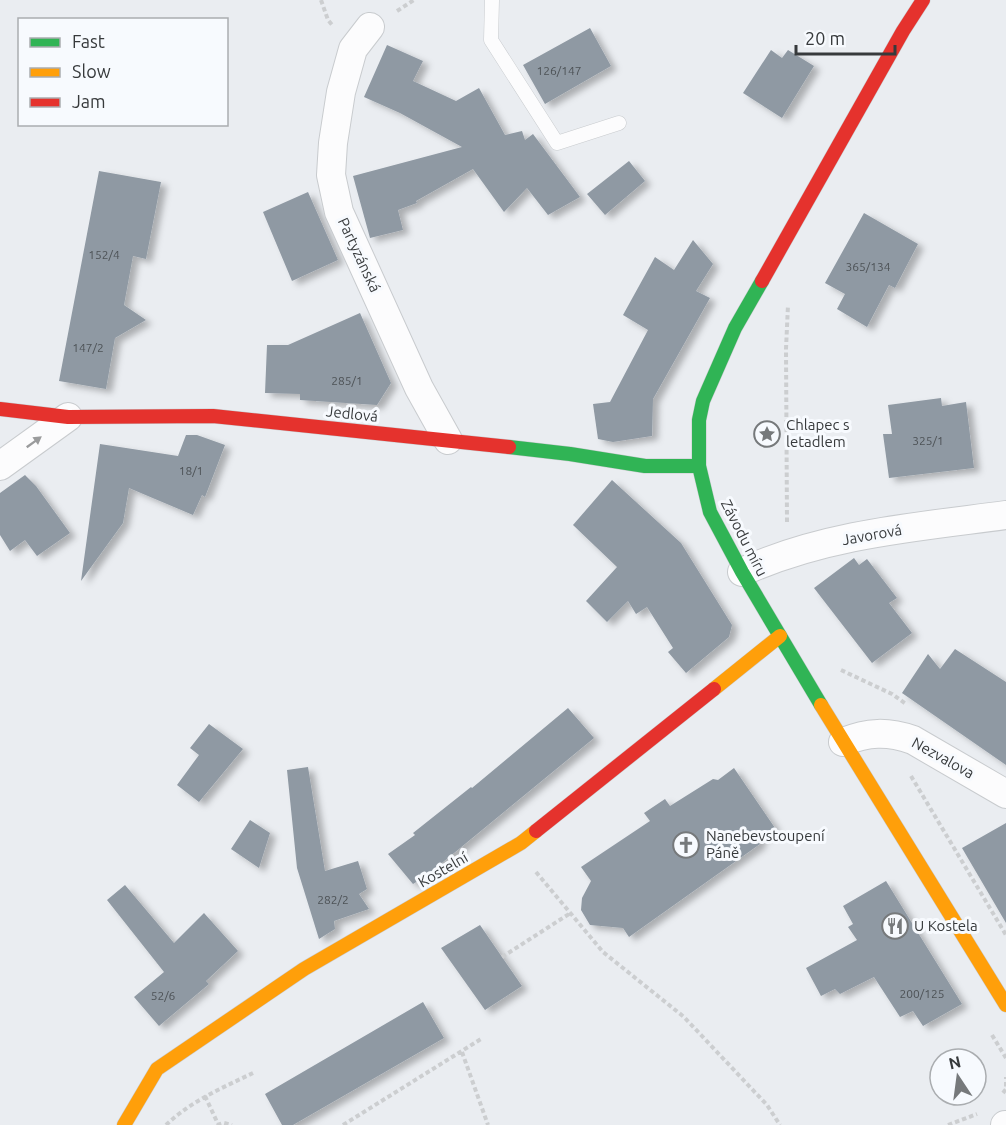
<svg xmlns="http://www.w3.org/2000/svg" width="1006" height="1125" font-family="Ubuntu,sans-serif">
<style>
.building{fill:#8f99a3;filter:url(#shadow)}
.lines{fill:none;stroke-linecap:round;stroke-linejoin:round}
.lane-casing{stroke:#c8cbce;stroke-width:15}
.street-casing{stroke:#c8cbce;stroke-width:30}
.fast-casing{stroke:#c8cbce;stroke-width:15}
.slow-casing{stroke:#c8cbce;stroke-width:15}
.jam-casing{stroke:#c8cbce;stroke-width:15}
.path{stroke:#ccced0;stroke-width:4;stroke-dasharray:4.5 3;stroke-linecap:butt}
.lane{stroke:#fcfcfd;stroke-width:14}
.street{stroke:#fcfcfd;stroke-width:28}
.fast{stroke:#30b455;stroke-width:14}
.slow{stroke:#ff9f0a;stroke-width:14}
.jam{stroke:#e5322d;stroke-width:14}
.oneway{fill:#9a9b9c}
.labels{text-anchor:middle;stroke-width:6;stroke-linejoin:round;paint-order:stroke}
.number-label{font-size:12px;fill:#4d5256}
.street-label{font-size:15px;fill:#373a3c;stroke:#f7fafe}
.poi-label{font-size:15px;fill:#373a3c;stroke:#f7fafe;text-anchor:start}
</style>
<defs>
<filter id="shadow"><feDropShadow dx="6" dy="4" stdDeviation="3" flood-color="#0004"/></filter>
</defs>
<rect width="100%" height="100%" fill="#eaedf1"/>
<!-- building -->
<path class="building" d="M590 28 611 66 545 104 523 65Z
M387 45 423 61 413 81 456 101 479 88 505 135 522 131 525 140 533 134 580 197 548 215 527 188 504 212 473 169 416 201 417 203 398 210 403 230 370 238 353 176 462 147 400 113 364 97Z
M771 50 782 58 788 50 814 66 782 118 743 93Z
M629 161 645 181 605 215 587 194Z
M99 171 161 182 146 259 133 256 124 305 146 320 115 338 106 389 59 381Z
M308 192 338 260 292 281 263 212Z
M864 213 918 244 895 288 889 285 867 327 837 309 845 294 825 283Z
M693 240 713 264 696 291 710 298 653 399 652 436 613 442 598 439 593 404 610 402 648 330 623 315 655 257 674 270Z
M360 313 391 383 377 405 300 400V394L265 393 267 345H288Z
M941 398 942 406 966 402 974 468 889 478 883 434H892L888 405Z
M186 435H197L225 445 205 497 202 495 193 515 129 488 123 523 81 581 100 444 178 456Z
M25 475 36 486 70 533 37 556 25 540 10 551 0 535V493Z
M612 480 681 543 732 625 729 637 686 673 668 652 673 648 647 607 636 614 628 601 607 622 586 601 617 567 573 525Z
M854 558 859 565 867 559 897 598 889 603 912 633 872 663 814 588Z
M955 649 1006 682V765L902 693 928 654 940 669Z
M568 708 594 738 426 876 413 884 388 854 415 835 413 833 471 787 472 788Z
M209 724 243 749 199 802 177 785 199 755 190 748Z
M308 767 325 871 358 861 367 889 359 894 369 909 334 921 335 929 319 939 297 868 287 770Z
M734 768 775 828 759 839 760 844 629 937 623 928 590 925 581 910 582 898 591 881 581 867 650 821 644 813 665 799 670 806 713 779 718 780Z
M250 820 270 833 259 868 231 849Z
M1006 823V923L962 848Z
M886 881 962 1004 923 1026 913 1011 900 1017 874 977 840 994 835 989 821 996 806 968 857 940 848 927 853 924 843 906Z
M125 885 174 943 204 913 238 951 206 981 209 984 159 1026 134 997 164 972 107 900Z
M480 925 522 986 485 1010 441 948Z
M423 1002 444 1038 293 1125H282L265 1094Z"/>
<g class="lines">
<!-- lane casing -->
<g class="lane-casing">
<path id="lane" d="M492 0 491 40 557 143 619 123"/>
</g>
<!-- street casing -->
<g class="street-casing">
<path id="street" d="M370 27 353 49 341 92 333 143 331 175 339 212 419 388 448 440
M0 466 68 417
M742 572C825 534 916 527 1006 515
M843 742C868 732 887 731 913 740L1006 794
M1005 1125H1006"/>
</g>
<!-- fast casing -->
<g class="fast-casing">
<path id="fast" d="M762 281 735 328 703 401 699 420V466L710 512 742 572 821 705
M509 447 570 454 645 466H699"/>
</g>
<!-- slow casing -->
<g class="slow-casing">
<path id="slow" d="M714 689 780 636
M821 705 1006 1005
M124 1125 157 1069 304 969 521 843 536 831"/>
</g>
<!-- jam casing -->
<g class="jam-casing">
<path id="jam" d="M762 281 903 31 923 0
M0 409 68 417 213 416 509 447
M536 831 714 689"/>
</g>
<!-- path -->
<path class="path" d="M321 0 328 20 333 26
M397 11 414 0
M787 522 786 349 788 305
M841 670 892 694 906 704
M911 776 1006 935
M536 872 603 952 684 1017 767 1105 780 1125
M502 957 569 914
M992 1035 1006 1058
M462 1052 488 1125
M1003 1093 1006 1089V1077
M205 1096 218 1124
M166 1125C191 1101 222 1088 253 1073
M217 1125 224 1123 232 1125
M343 1125 481 1039
M948 1125 977 1114"/>
<!-- lane -->
<use href="#lane" class="lane"/>
<!-- street -->
<use href="#street" class="street"/>
<!-- fast -->
<use href="#fast" class="fast"/>
<!-- slow -->
<use href="#slow" class="slow"/>
<!-- jam -->
<use href="#jam" class="jam"/>
</g>
<!-- one-way arrows -->
<defs><path id="oneway-solid" d="M-6-.8H1V-3.2L6.5 0L1 3.2V.8H-6Z" transform="scale(1.5)"/></defs>
<use class="oneway" href="#oneway-solid" transform="translate(34 442) rotate(-36)"/>
<!-- icons -->
<defs>
<g id="sight-ring" transform="scale(1.35)"><circle r="9.5" fill="#f7fafe" stroke="#76797b" stroke-width="1.5"/><path d="M0-6L1.8-2.2L6-1.7L2.9 1.2L3.7 5.4L0 3.3L-3.7 5.4L-2.9 1.2L-6-1.7L-1.8-2.2Z" fill="#76797b"/></g>
<g id="church-ring" transform="scale(1.35)"><circle r="9.5" fill="#f7fafe" stroke="#76797b" stroke-width="1.5"/><path d="M-1.2-6h2.4v3.5h3.3v2.4h-3.3V6h-2.4V-.1h-3.3v-2.4h3.3Z" fill="#76797b"/></g>
<g id="restaurant-ring" transform="scale(1.35)"><circle r="9.5" fill="#f7fafe" stroke="#76797b" stroke-width="1.5"/><path d="M-5-6h1v4h1v-4h1v4h1v-4h1v5L-1.5 .5V6h-2V.5L-5-1ZM5-6V6H3V1.5H1.5Q1.5-4 5-6Z" fill="#76797b"/></g>
</defs>
<g fill-rule="evenodd">
<use href="#sight-ring" x="767" y="434"/>
<use href="#church-ring" x="686" y="845"/>
<use href="#restaurant-ring" x="895" y="926"/>
</g>
<g class="labels">
<!-- number labels -->
<g class="number-label">
<text x="559" y="75">126/147</text>
<text x="104" y="259">152/4</text>
<text x="868" y="271">365/134</text>
<text x="88" y="352">147/2</text>
<text x="347" y="385">285/1</text>
<text x="928" y="445">325/1</text>
<text x="191" y="475">18/1</text>
<text x="333" y="904">282/2</text>
<text x="922" y="998">200/125</text>
<text x="163" y="1000">52/6</text>
</g>
<!-- street labels -->
<g class="street-label">
<text transform="translate(359 255) rotate(65)" y="5">Partyzánská</text>
<text transform="translate(352 414) rotate(6)" y="5">Jedlová</text>
<text transform="translate(872 535) rotate(-10)" y="5">Javorová</text>
<text transform="translate(744 538) rotate(63)" y="5">Závodu míru</text>
<text transform="translate(943 758) rotate(29)" y="5">Nezvalova</text>
<text transform="translate(443 870) rotate(-30)" y="5">Kostelní</text>
</g>
<!-- poi labels -->
<g class="poi-label">
<text x="786" y="430">Chlapec s<tspan x="786" dy="17">letadlem</tspan></text>
<text x="706" y="841">Nanebevstoupení<tspan x="706" dy="17">Páně</tspan></text>
<text x="914" y="931">U Kostela</text>
</g>
</g>
<!-- legend -->
<rect x="18" y="18" width="210" height="108" fill="#f7fafe" stroke="#aaadb0" stroke-width="1.5"/>
<rect x="30" y="38" width="30" height="9" fill="#30b455" stroke="#aaadb0" stroke-width="1.5"/>
<text x="72" y="48" font-size="18" fill="#373a3c">Fast</text>
<rect x="30" y="68" width="30" height="9" fill="#ff9f0a" stroke="#aaadb0" stroke-width="1.5"/>
<text x="72" y="78" font-size="18" fill="#373a3c">Slow</text>
<rect x="30" y="98" width="30" height="9" fill="#e5322d" stroke="#aaadb0" stroke-width="1.5"/>
<text x="72" y="108" font-size="18" fill="#373a3c">Jam</text>
<!-- north arrow -->
<g transform="translate(958 1077) rotate(347)"><circle r="28" fill="#f7fafe" stroke="#aaadb0" stroke-width="1.5"/>
<path d="M0-4.5L10 22L0 15L-10 22Z" fill="#76797b"/>
<text y="-9" font-size="16" font-weight="bold" text-anchor="middle" fill="#373a3c">N</text>
</g>
<!-- scale -->
<path d="M796 45v9h99v-9" fill="none" stroke="#373a3c" stroke-width="3"/>
<text x="805" y="45" font-size="18" fill="#373a3c" stroke="#f7fafe" stroke-width="4.5" paint-order="stroke">20 m</text>
</svg>
